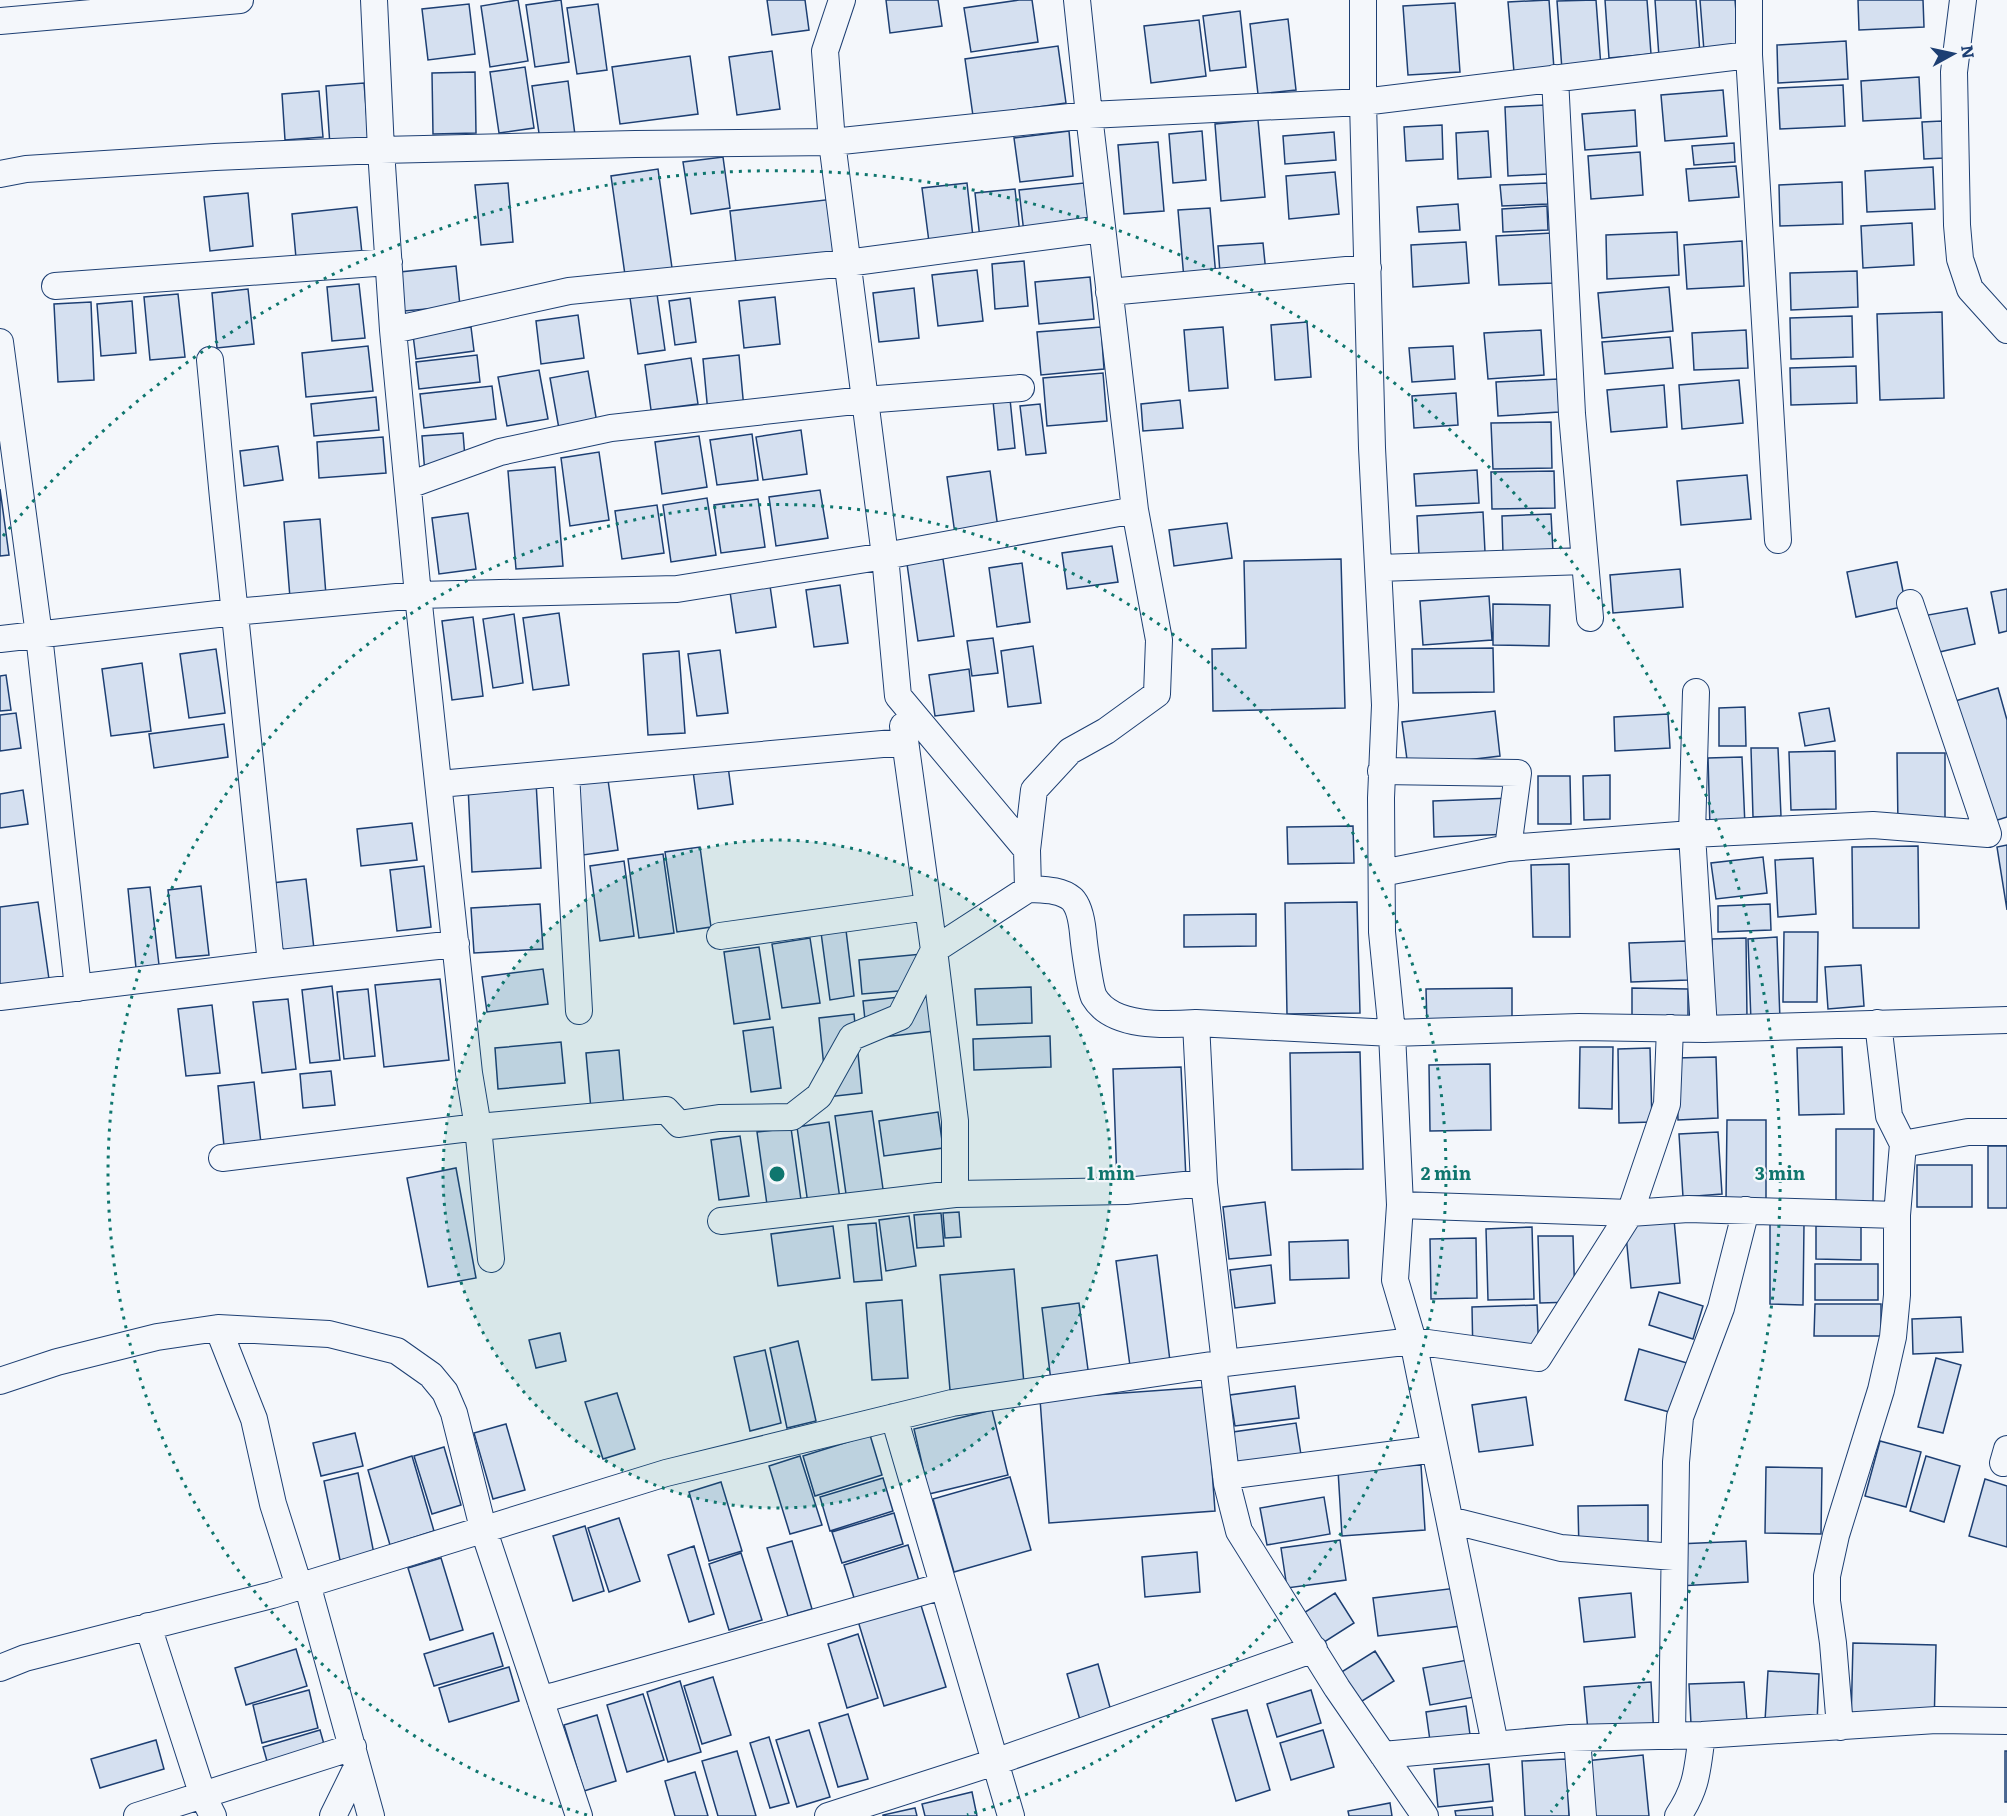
<svg xmlns="http://www.w3.org/2000/svg" width="2007" height="1816" font-family="Literata,serif">
<style>
.building{fill:#d5e0f0;stroke:#1d3f73;stroke-width:1.5}
.lines{fill:none;stroke-linecap:round;stroke-linejoin:round}
.street-casing{stroke:#1d3f73;stroke-width:28}
.street{stroke:#f4f7fb;stroke-width:26}
.ring{fill:none;stroke:#0f766e;stroke-width:3;stroke-dasharray:3 6}
.centre{fill:#0f766e;stroke:#f4f7fb;stroke-width:3}
.ring-label{font-size:18px;text-anchor:middle;font-weight:bold;fill:#0f766e;stroke:#f4f7fb;stroke-width:4.5;stroke-linejoin:round;paint-order:stroke}
</style>
<rect width="100%" height="100%" fill="#f4f7fb"/>
<!-- building -->
<path class="building" d="M518 0 528 61 490 67 481 6Z
M561 0 569 62 535 67 526 5Z
M767 0H805L809 30 772 35Z
M886 0H938L942 26 890 33Z
M1019 0H1032L1038 42 971 52 964 8Z
M1549 0 1554 69 1514 72 1508 2Z
M1596 0 1601 67 1562 70 1557 1Z
M1605 0H1647L1651 54 1609 58Z
M1655 0H1696L1700 54 1659 57Z
M1700 0H1735L1739 48 1704 51Z
M1858 0H1923L1924 27 1859 30Z
M1455 3 1460 72 1408 75 1403 6Z
M469 4 475 54 428 60 422 9Z
M598 4 607 70 577 74 567 8Z
M1240 11 1246 67 1210 71 1203 16Z
M1288 19 1296 90 1258 94 1250 24Z
M1199 20 1206 76 1151 83 1144 26Z
M1846 41 1848 79 1778 83 1777 45Z
M1058 46 1066 103 973 116 965 59Z
M772 51 780 109 737 115 729 57Z
M690 56 698 114 620 124 612 67Z
M525 67 534 128 499 133 490 72Z
M475 72 476 133 433 134 432 73Z
M1919 77 1921 118 1863 121 1861 81Z
M568 81 575 135 540 140 532 86Z
M364 83 369 143 330 146 326 86Z
M1843 85 1845 126 1780 129 1778 88Z
M1723 90 1727 136 1665 141 1661 95Z
M319 91 323 137 285 140 282 94Z
M1545 105 1548 174 1508 176 1505 107Z
M1635 110 1637 146 1585 150 1582 114Z
M1258 120 1265 197 1221 201 1215 124Z
M1942 121 1944 158 1924 159 1922 122Z
M1442 125 1443 159 1406 161 1404 127Z
M1069 131 1073 176 1020 182 1014 138Z
M1202 131 1206 180 1173 183 1169 134Z
M1488 131 1491 177 1458 179 1456 133Z
M1334 132 1336 160 1285 164 1283 136Z
M1158 142 1164 211 1124 214 1118 145Z
M1734 143 1735 162 1694 165 1692 146Z
M1640 152 1643 195 1591 199 1588 156Z
M723 157 730 208 691 214 683 162Z
M1736 166 1739 197 1689 201 1686 169Z
M1933 167 1935 209 1867 212 1865 171Z
M658 169 674 282 627 289 611 176Z
M1335 172 1339 214 1289 219 1286 176Z
M1842 182 1843 224 1780 226 1779 185Z
M508 183 513 242 481 245 475 185Z
M967 183 973 237 929 242 922 188Z
M1084 183 1089 226 1024 233 1019 190Z
M1547 183 1548 204 1502 206 1500 185Z
M1015 189 1020 234 980 239 975 193Z
M248 193 253 246 210 251 204 197Z
M834 199 842 269 738 281 730 211Z
M1458 204 1460 230 1419 232 1417 207Z
M1547 206 1548 230 1503 232 1502 209Z
M357 207 363 263 297 269 292 214Z
M1210 208 1216 277 1184 279 1178 210Z
M1912 223 1914 265 1863 268 1861 226Z
M1677 232 1679 275 1607 279 1606 235Z
M1552 233 1555 283 1499 285 1496 236Z
M1742 241 1744 286 1687 289 1684 245Z
M1466 242 1469 283 1413 287 1411 245Z
M1263 243 1267 283 1221 287 1218 246Z
M1024 261 1028 306 995 309 992 264Z
M456 266 460 306 404 311 400 272Z
M977 270 983 321 938 326 932 275Z
M1857 271 1858 307 1791 310 1790 273Z
M1090 277 1094 319 1039 324 1035 282Z
M359 284 365 338 332 341 327 287Z
M1669 287 1673 331 1602 338 1598 293Z
M914 288 919 338 879 342 873 293Z
M248 289 254 344 217 348 212 293Z
M178 294 185 357 150 360 144 297Z
M657 294 665 350 638 354 630 298Z
M775 297 780 344 744 348 739 301Z
M690 298 696 342 675 345 669 301Z
M132 301 136 353 101 356 97 304Z
M91 302 94 380 58 382 54 304Z
M1942 312 1944 398 1880 400 1877 314Z
M578 315 584 358 541 364 536 321Z
M1852 316 1853 357 1791 359 1790 318Z
M1307 322 1311 377 1275 380 1271 325Z
M471 327 474 351 416 359 413 335Z
M1101 327 1104 369 1041 375 1037 332Z
M1223 327 1228 388 1189 391 1184 330Z
M1541 330 1544 375 1488 379 1484 333Z
M1746 330 1748 368 1694 370 1692 333Z
M1670 337 1673 368 1605 374 1602 342Z
M368 346 373 391 306 397 302 353Z
M1453 346 1455 379 1412 382 1409 348Z
M477 355 480 382 419 389 416 362Z
M739 355 744 409 708 413 703 359Z
M691 358 698 404 651 410 645 365Z
M1856 366 1857 403 1791 405 1790 368Z
M539 370 548 419 507 426 498 377Z
M588 371 597 423 559 429 550 378Z
M1103 373 1107 421 1047 426 1043 378Z
M1558 379 1559 412 1498 416 1496 382Z
M1739 380 1743 423 1682 429 1679 385Z
M1664 385 1667 427 1611 432 1607 390Z
M492 386 496 419 424 428 420 394Z
M1456 393 1458 425 1414 428 1412 396Z
M376 397 379 430 314 436 311 404Z
M1010 399 1015 448 998 450 993 401Z
M1180 400 1183 428 1143 431 1141 404Z
M1040 404 1046 453 1026 455 1020 406Z
M1551 422 1552 468 1493 469 1491 423Z
M801 430 807 474 763 480 756 437Z
M463 433 466 470 425 474 422 436Z
M752 434 758 480 717 485 710 440Z
M699 436 707 487 662 494 655 442Z
M383 437 386 473 319 478 317 442Z
M278 446 283 480 244 486 240 451Z
M599 452 609 520 570 526 561 458Z
M555 467 563 566 516 569 508 471Z
M1477 470 1479 503 1416 506 1414 474Z
M990 471 998 528 955 534 947 477Z
M1554 471 1555 508 1492 509 1491 472Z
M1747 475 1751 519 1681 525 1677 481Z
M0 489 9 555 0 556Z
M820 490 828 538 776 546 769 497Z
M707 498 716 555 671 562 663 505Z
M758 499 765 547 721 553 714 505Z
M657 505 664 553 622 559 615 511Z
M1483 512 1485 552 1419 555 1417 516Z
M468 513 476 569 439 574 432 518Z
M1551 514 1553 552 1503 554 1502 516Z
M320 519 326 595 290 598 284 522Z
M1227 523 1232 558 1174 566 1169 530Z
M1112 546 1118 582 1067 589 1062 553Z
M943 559 954 636 918 641 907 564Z
M1341 559 1345 708 1213 711 1212 649 1246 648 1244 561Z
M1897 562 1906 606 1856 617 1847 572Z
M1022 563 1030 622 997 627 989 568Z
M1680 569 1683 607 1613 613 1610 575Z
M769 579 776 627 736 633 729 585Z
M840 585 848 643 814 647 806 590Z
M2007 589V631L1999 633 1991 592Z
M1489 596 1492 640 1423 645 1420 601Z
M1493 604 1550 605 1549 646 1493 645Z
M1967 608 1975 644 1935 653 1928 615Z
M559 613 569 685 533 690 523 618Z
M514 614 523 683 493 688 483 619Z
M473 617 483 696 452 700 442 621Z
M993 638 998 673 972 676 967 641Z
M1033 646 1041 703 1008 707 1001 651Z
M1493 648 1494 692 1413 693 1412 649Z
M216 649 225 713 189 718 180 654Z
M720 650 728 713 697 716 688 654Z
M679 651 685 733 648 735 643 654Z
M142 663 151 731 111 736 102 669Z
M969 669 974 711 935 716 929 675Z
M6 675 11 710 0 711V676Z
M1998 688 2007 720V817L1988 823 1952 702Z
M1745 707 1746 746H1719V708Z
M1829 708 1835 741 1805 746 1799 713Z
M1495 711 1500 756 1408 767 1402 722Z
M16 713 21 748 0 751V715Z
M1668 714 1670 748 1615 751 1614 717Z
M224 724 228 757 154 768 149 734Z
M1751 748H1778L1781 816 1753 817Z
M1835 751 1836 809 1791 810 1789 752Z
M1897 753H1945V825L1898 826Z
M1742 757 1745 826 1710 828 1708 758Z
M728 766 733 804 698 809 693 771Z
M1610 775V819L1584 820 1583 776Z
M1538 776H1570L1571 824H1538Z
M608 780 618 850 583 855 573 785Z
M536 782 541 868 472 872 468 785Z
M23 790 28 824 0 828V794Z
M1512 798 1513 834 1434 837 1433 801Z
M412 823 417 860 361 866 357 829Z
M1353 826 1354 863 1288 864 1287 827Z
M2007 845V910L1997 847Z
M1918 846 1919 928H1853L1852 847Z
M700 847 711 927 677 932 665 852Z
M663 854 674 933 639 938 628 859Z
M1763 857 1767 893 1716 899 1711 863Z
M1813 858 1816 914 1778 917 1775 860Z
M624 861 634 936 600 941 590 866Z
M1569 864 1570 937H1533L1531 865Z
M424 866 431 927 397 931 390 870Z
M306 879 314 949 280 953 272 883Z
M201 886 209 955 176 958 168 890Z
M150 887 159 965 136 968 128 889Z
M38 902 49 979 0 986V907Z
M1357 902 1360 1013 1287 1014 1285 903Z
M540 904 543 949 474 953 471 908Z
M1770 904 1771 930 1718 932V906Z
M1256 914V946L1184 947V915Z
M845 922 854 996 830 1000 820 925Z
M1784 932H1818L1817 1002H1783Z
M1777 937 1780 1020 1751 1022 1748 939Z
M810 938 820 1003 782 1008 772 944Z
M1746 938 1747 1018H1713L1712 939Z
M1686 941 1688 980 1631 982 1629 943Z
M759 947 770 1019 734 1024 724 952Z
M933 953 936 988 862 994 859 960Z
M1861 965 1864 1006 1828 1009 1825 967Z
M543 969 548 1004 487 1012 482 977Z
M440 979 449 1060 384 1067 375 985Z
M332 986 340 1060 310 1063 302 990Z
M1031 987 1032 1023 977 1025 975 989Z
M1512 988V1025L1427 1026 1426 989Z
M1632 988 1688 989V1018L1632 1017Z
M368 989 375 1056 344 1059 337 992Z
M937 993 942 1030 867 1039 863 1001Z
M288 999 296 1069 262 1073 253 1002Z
M212 1005 220 1073 186 1076 178 1009Z
M854 1014 862 1093 827 1097 819 1018Z
M773 1027 781 1088 751 1092 743 1031Z
M1050 1036 1051 1067 974 1070 973 1039Z
M561 1042 565 1083 498 1089 495 1048Z
M1580 1047H1613L1612 1109 1579 1108Z
M1842 1047 1844 1114 1799 1115 1797 1048Z
M1650 1048 1652 1122 1619 1123 1618 1049Z
M619 1050 625 1118 592 1121 586 1053Z
M1360 1052 1363 1169 1292 1170 1290 1053Z
M1716 1057 1718 1118 1678 1120 1676 1058Z
M1490 1064 1491 1130 1430 1131 1429 1065Z
M1181 1067 1186 1180 1117 1183 1113 1069Z
M331 1071 335 1105 303 1108 300 1074Z
M254 1082 262 1152 225 1156 218 1086Z
M872 1111 884 1196 847 1201 835 1116Z
M938 1112 943 1148 884 1156 879 1121Z
M1727 1120H1766V1201H1726Z
M829 1122 840 1199 808 1204 797 1127Z
M791 1128 802 1207 768 1212 757 1132Z
M1836 1129H1874L1873 1203H1836Z
M1718 1132 1722 1194 1683 1197 1679 1134Z
M740 1136 749 1196 719 1200 711 1140Z
M1988 1146H2007V1208H1988Z
M1917 1165H1972V1207H1917Z
M456 1168 476 1278 428 1287 407 1178Z
M1265 1202 1271 1255 1229 1259 1223 1207Z
M1673 1209 1680 1283 1631 1288 1624 1214Z
M959 1212 961 1237 945 1238 943 1213Z
M941 1213 944 1246 917 1248 914 1215Z
M909 1216 916 1266 886 1271 879 1220Z
M876 1223 882 1280 854 1282 848 1225Z
M1770 1224H1804L1803 1305 1770 1304Z
M833 1226 840 1278 778 1286 771 1234Z
M1816 1226H1861V1260L1816 1259Z
M1532 1227 1534 1299 1488 1300 1486 1229Z
M1538 1236H1573L1575 1302 1540 1303Z
M1476 1238 1477 1298 1431 1299 1430 1239Z
M1348 1240 1349 1278 1290 1280 1289 1242Z
M1157 1255 1170 1361 1130 1366 1116 1261Z
M1815 1264H1878V1300H1815Z
M1271 1265 1275 1303 1235 1308 1230 1270Z
M1014 1269 1024 1384 950 1390 940 1275Z
M1659 1292 1703 1306 1693 1339 1649 1325Z
M902 1300 908 1378 872 1380 866 1303Z
M1079 1303 1089 1377 1051 1381 1042 1308Z
M1815 1304H1881V1336H1814Z
M1537 1305 1539 1357 1473 1359 1472 1307Z
M1961 1317 1963 1352 1913 1354 1912 1319Z
M560 1333 566 1361 536 1368 529 1340Z
M798 1341 816 1421 787 1428 770 1348Z
M1639 1349 1687 1363 1673 1413 1625 1400Z
M765 1350 781 1423 750 1431 734 1357Z
M1936 1358 1961 1365 1943 1433 1918 1427Z
M1295 1386 1299 1418 1235 1426 1230 1395Z
M1206 1387 1215 1511 1049 1523 1040 1399Z
M617 1393 635 1449 603 1459 585 1402Z
M1526 1397 1533 1445 1479 1452 1472 1405Z
M992 1410 1008 1475 929 1494 914 1429Z
M1296 1423 1302 1461 1239 1470 1233 1432Z
M506 1424 525 1490 493 1499 474 1433Z
M355 1433 363 1466 321 1476 313 1443Z
M870 1435 882 1475 815 1496 803 1456Z
M1880 1441 1921 1452 1906 1507 1865 1496Z
M444 1447 461 1505 432 1514 414 1456Z
M412 1456 434 1531 390 1545 368 1470Z
M800 1456 822 1525 790 1534 769 1466Z
M1926 1456 1960 1466 1944 1522 1910 1511Z
M1421 1465 1425 1530 1342 1536 1338 1470Z
M1766 1467 1822 1468 1821 1534 1765 1533Z
M358 1473 374 1554 340 1560 324 1481Z
M1010 1477 1031 1550 954 1572 933 1499Z
M883 1478 893 1511 830 1531 820 1497Z
M1985 1479 2007 1486V1547L1969 1536Z
M721 1482 742 1551 709 1561 689 1492Z
M1324 1497 1330 1534 1267 1545 1260 1508Z
M1648 1505V1550L1579 1551 1578 1506Z
M894 1513 903 1544 842 1563 832 1532Z
M619 1518 640 1581 609 1592 588 1528Z
M585 1526 604 1591 573 1601 553 1536Z
M1340 1540 1346 1580 1287 1588 1281 1548Z
M792 1541 812 1609 788 1616 767 1548Z
M1746 1541 1748 1582 1679 1586 1677 1544Z
M908 1545 919 1581 855 1601 844 1565Z
M694 1546 714 1614 689 1622 668 1555Z
M1197 1552 1200 1592 1145 1597 1142 1557Z
M741 1553 762 1620 729 1630 709 1564Z
M441 1558 463 1630 430 1640 408 1568Z
M1457 1588 1461 1626 1378 1636 1373 1598Z
M1335 1593 1354 1623 1318 1646 1299 1616Z
M1631 1593 1635 1637 1584 1642 1579 1598Z
M920 1602 946 1687 884 1706 858 1621Z
M493 1633 503 1666 434 1686 424 1654Z
M858 1634 878 1698 847 1708 828 1644Z
M1853 1643 1936 1645 1934 1727 1851 1725Z
M296 1649 307 1686 246 1705 235 1668Z
M1375 1651 1394 1681 1359 1703 1340 1673Z
M1473 1659 1480 1696 1430 1705 1423 1668Z
M1098 1664 1111 1711 1080 1720 1067 1674Z
M509 1667 519 1701 449 1722 439 1688Z
M1768 1671 1819 1674 1817 1724 1765 1721Z
M713 1677 731 1735 702 1744 684 1686Z
M680 1681 701 1752 668 1762 647 1692Z
M1651 1682 1654 1737 1589 1742 1584 1687Z
M1744 1682 1747 1721 1691 1724 1689 1684Z
M309 1690 318 1728 262 1743 253 1705Z
M1311 1690 1321 1723 1277 1737 1267 1704Z
M643 1694 664 1760 627 1772 607 1705Z
M1466 1706 1472 1749 1432 1755 1426 1712Z
M1247 1710 1270 1790 1236 1801 1212 1719Z
M848 1714 868 1779 838 1787 819 1723Z
M597 1715 616 1781 584 1791 564 1725Z
M320 1730 329 1762 272 1779 263 1747Z
M809 1730 830 1797 797 1807 776 1740Z
M1323 1730 1334 1767 1291 1780 1280 1743Z
M769 1737 789 1803 770 1808 750 1743Z
M156 1740 164 1769 100 1788 91 1759Z
M737 1751 756 1816H718L702 1761Z
M2005 1751H2007V1802H2005Z
M1643 1755 1649 1816H1590L1585 1761Z
M1566 1759 1569 1816H1525L1522 1761Z
M1489 1764 1493 1801 1438 1807 1434 1769Z
M695 1772 708 1816H675L665 1781Z
M972 1792 977 1816H925L922 1804Z
M1390 1803 1392 1816H1349L1348 1811Z
M1492 1807 1493 1816H1456L1455 1811Z
M915 1808 917 1816H883V1815Z"/>
<g class="lines">
<!-- street casing -->
<g class="street-casing">
<path id="street" d="M374 0 381 150 393 330 418 595 677 589 885 556 832 142 825 51 842 0
M1363 0V102L1749 55V0
M1963 0 1954 72 1957 225 1960 259 1970 289 2007 330
M0 21 240 0
M1749 55 1778 540
M1555 78 1572 414 1590 618
M0 174 26 169 215 157 381 150 635 144 832 142 1089 115 1135 510 1159 640 1157 694 1106 731 1070 751 1034 790 1027 850 1028 889C1043 890 1060 889 1072 899 1080 907 1082 923 1083 933 1084 945 1090 989 1094 997 1112 1028 1166 1025 1196 1023L1392 1033 1382 932 1381 798 1385 705 1372 448 1363 102 1089 115 1077 0
M55 286 389 262
M1109 292 1368 268
M393 330 569 291 847 263 1102 229
M0 342 39 635 78 988
M210 360 223 498 271 964
M409 485 500 452 611 428 864 400 1021 388
M1379 568 1585 561
M0 639 235 612 418 595 469 1073 478 1127 491 1259
M903 726 934 950 1028 889
M1381 771 1518 773 1508 848 1692 834 1696 692
M566 773 579 1011
M439 784 905 742
M1027 850 898 696 885 556 1135 510
M1382 873 1508 848
M720 936 928 907
M0 997 271 964 456 944
M1196 1023 1204 1183
M1878 1023 1889 1116 1903 1144 1968 1132H2007
M1670 1028 1667 1104 1630 1213 1688 1209 1897 1215 1903 1144
M1704 1029 2007 1020
M222 1158 478 1127 666 1110 679 1124 719 1118 792 1117 819 1096 852 1037 900 1017 934 950 955 1121V1194
M1400 1205 1630 1213 1538 1358 1413 1341 1395 1280 1400 1205 1392 1033 1579 1027 1704 1029 1692 834 1873 825 1988 834 1910 603
M721 1221 955 1194 1126 1191 1204 1183 1225 1363 1413 1341 1495 1744
M218 1328 254 1419 273 1504 299 1586
M1213 1365 1227 1484 1239 1531 1337 1688 1425 1816
M0 1381 57 1362 157 1337 218 1328 329 1334 397 1351 431 1375 445 1392 454 1413 483 1528 579 1816
M894 1417 1011 1816
M2003 1463 2007 1449
M1226 1476 1435 1449
M1450 1520 1561 1548 1674 1557
M307 1584 371 1816
M148 1626 203 1796 213 1816
M0 1668 25 1658 272 1595 666 1473 952 1403 1225 1363
M540 1699 554 1696 943 1586
M1840 1727 1833 1643 1827 1601V1576L1836 1535 1881 1390 1893 1337 1897 1295V1215
M1672 1736 1676 1462 1680 1417 1721 1308 1746 1210
M1577 1738 1583 1816
M1383 1755 1570 1738 1702 1735 1936 1720 2007 1721
M137 1816 353 1747
M333 1816 357 1767
M828 1816 995 1762 1314 1649
M1678 1816C1698 1786 1697 1769 1702 1735"/>
</g>
<!-- street -->
<use href="#street" class="street"/>
</g>
<!-- distance rings -->
<circle cx="777" cy="1174" r="334" fill="#0f766e" fill-opacity=".12"/>
<g class="ring">
<circle cx="777" cy="1174" r="334"/>
<path d="M587 1815A669 669 0 1 1 967 1815"/>
<path d="M3 536A1003 1003 0 1 1 1551 1812"/>
</g>
<circle cx="777" cy="1174" r="9" class="centre"/>
<g class="ring-label">
<text x="1111" y="1180">1 min</text>
<text x="1446" y="1180">2 min</text>
<text x="1780" y="1180">3 min</text>
</g>
<!-- north arrow -->
<g transform="translate(1953 54) rotate(82)" stroke="#f4f7fb" stroke-width="4.5" paint-order="stroke">
<path d="M0-4.5L10 22L0 15L-10 22Z" fill="#1d3f73"/>
<text y="-9" font-size="16" font-weight="bold" text-anchor="middle" fill="#1d3f73">N</text>
</g>
</svg>
